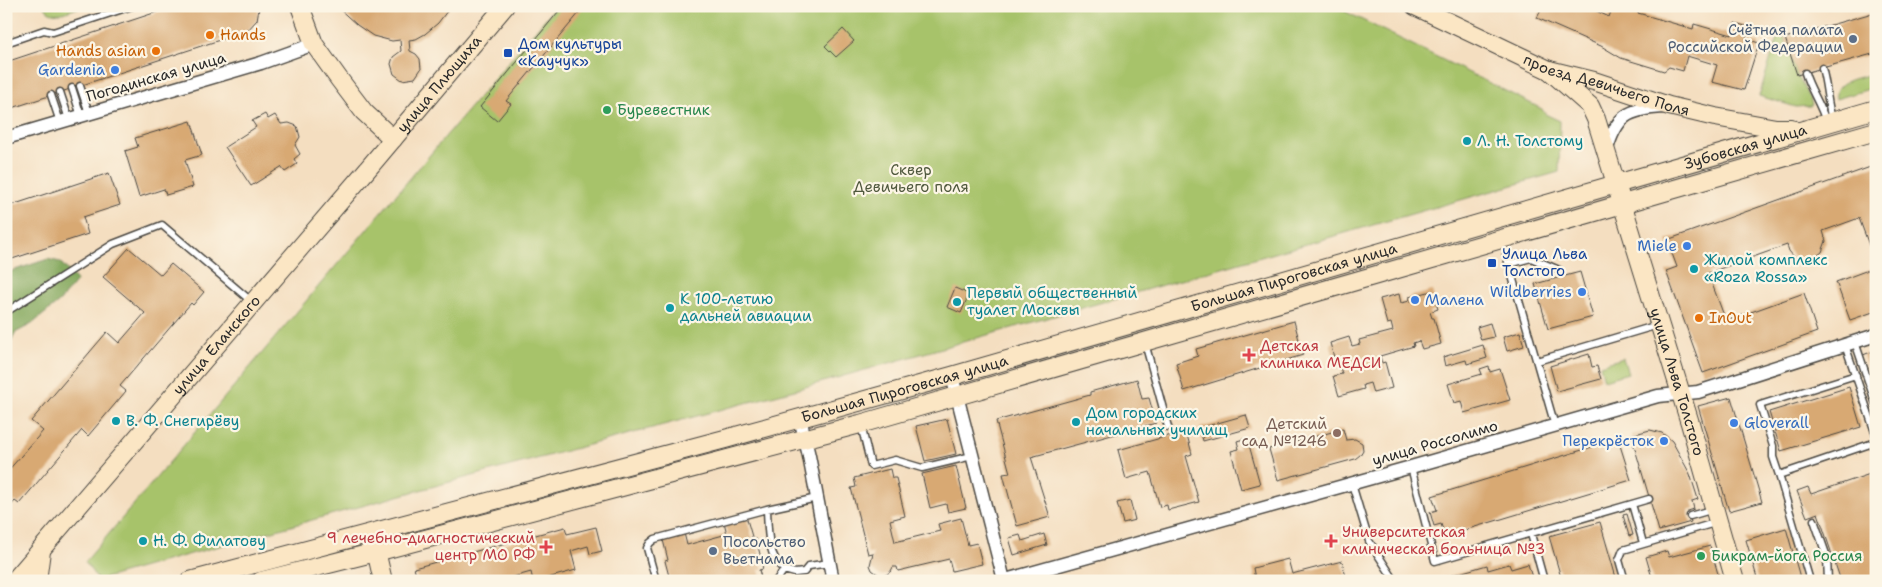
<svg xmlns="http://www.w3.org/2000/svg" width="1882" height="587" font-family="'Shantell Sans',sans-serif">
<style>
.green{fill:#a7c36a;stroke:#69774a}
.forest{fill:#85a95e;stroke:#586a44}
.building{fill:#d8a973}
.lines{fill:none;stroke-linecap:round;stroke-linejoin:round}
.lane-casing{stroke:#494641;stroke-width:9}
.street-casing{stroke:#494641;stroke-width:15}
.secondary-casing{stroke:#494641;stroke-width:20}
.lane{stroke:#fff;stroke-width:6}
.street{stroke:#fff;stroke-width:12}
.secondary{stroke:#fbe6c4;stroke-width:18}
.food-dot{fill:#e8710a;stroke:#fcf5e5;stroke-width:2}
.service-dot{fill:#5c6f8a;stroke:#fcf5e5;stroke-width:2}
.transit-dot{fill:#1a4fb4;stroke:#fcf5e5;stroke-width:2}
.shop-dot{fill:#3f7fe0;stroke:#fcf5e5;stroke-width:2}
.leisure-dot{fill:#2e9e5b;stroke:#fcf5e5;stroke-width:2}
.culture-dot{fill:#0f9aa8;stroke:#fcf5e5;stroke-width:2}
.health-dot{fill:#e0444e;stroke:#fcf5e5;stroke-width:2}
.education-dot{fill:#8d6e63;stroke:#fcf5e5;stroke-width:2}
.labels{text-anchor:middle;stroke-width:4.5;stroke-linejoin:round;paint-order:stroke}
.service-label{font-size:15px;fill:#4e5e75;stroke:#fcf5e5;text-anchor:end}
.food-label{font-size:15px;fill:#c56008;stroke:#fcf5e5;text-anchor:start}
.transit-label{font-size:15px;fill:#164399;stroke:#fcf5e5;text-anchor:start}
.shop-label{font-size:15px;fill:#366cbe;stroke:#fcf5e5;text-anchor:end}
.street-label{font-size:15px;fill:#2b2b2b;stroke:#fcf5e5}
.leisure-label{font-size:15px;fill:#27864d;stroke:#fcf5e5;text-anchor:start}
.culture-label{font-size:15px;fill:#0d838f;stroke:#fcf5e5;text-anchor:start}
.park-label{font-size:15px;fill:#50593e;stroke:#fcf5e5}
.health-label{font-size:15px;fill:#be3a42;stroke:#fcf5e5;text-anchor:start}
.education-label{font-size:15px;fill:#785e54;stroke:#fcf5e5;text-anchor:end}
</style>
<rect width="100%" height="100%" fill="#fcf5e5"/>
<filter id="ink" filterUnits="userSpaceOnUse"><feTurbulence type="fractalNoise" baseFrequency=".02" numOctaves="2"/><feDisplacementMap in="SourceGraphic" scale="10" xChannelSelector="R" yChannelSelector="G"/><feConvolveMatrix kernelMatrix="1 2 1 2 8 2 1 2 1" color-interpolation-filters="sRGB"/></filter>
<filter id="wash" filterUnits="userSpaceOnUse"><feTurbulence type="fractalNoise" baseFrequency=".0096" numOctaves="4" result="noise"/><feDisplacementMap in="SourceGraphic" scale="20" xChannelSelector="R" yChannelSelector="G"/><feGaussianBlur stdDeviation="1.12" result="paint"/><feColorMatrix in="noise" values="0 0 0 0 0 0 0 0 0 0 0 0 0 0 0 0 0 1.4 0 .05"/><feComposite in="paint" operator="in"/></filter>
<g filter="url(#wash)">
<rect width="100%" height="100%" fill="#f4dec0"/>
<!-- green -->
<path class="green" d="M44 6H79L80 7C68 11 52 20 44 6Z
M556 6H1334L1542 109 1545 114 1560 121 1559 172 798 389 405 494 98 580 85 562Z
M1783 33 1797 75 1811 101 1812 105 1810 106 1796 107 1759 96 1778 35Z
M1876 73V87L1836 99C1833 79 1861 78 1876 73Z
M1623 358 1628 373 1604 380 1600 365Z"/>
<!-- forest -->
<path class="forest" d="M48 259 60 262 77 280 60 301 32 324 15 333 6 351V273Z"/>
<g id="blocks">
<!-- building -->
<path class="building" d="M175 6H184L185 9 193 6H259V8L257 20 247 31 6 110V62Z
M336 6H451L438 23 425 34 416 39 409 40 410 51 416 54 420 59 421 69 415 78 402 80 394 74 391 64 393 57 401 51 400 40 392 41 373 36 357 25Z
M563 6H585L506 101 511 104 497 121 480 107Z
M1543 6H1586L1609 17 1613 6H1640L1638 13 1693 29 1694 24 1732 35 1735 23 1749 27 1746 39 1759 43 1744 90 1712 82 1717 65 1687 56 1683 71 1669 67 1664 71 1621 58 1601 46 1537 18Z
M1876 12V53L1797 75 1785 38Z
M843 29 854 41 836 57 825 46Z
M265 114 268 119 275 115 281 124 289 123 297 126 300 137 295 145 300 154 294 159 297 164 285 172 281 167 251 186 225 147 256 127 252 121Z
M191 121 202 155 185 160 193 187 166 195 164 189 139 197 125 151 138 147 135 138Z
M1876 165V264L1859 218 1823 231 1826 241 1822 252 1812 260H1801L1794 257 1789 251 1787 245 1708 273 1726 321 1804 293 1817 332 1703 373 1666 271 1677 267 1667 240Z
M109 173 120 205 83 217 88 234 6 261V207Z
M129 248 161 275 171 264 204 292 193 305 191 303 120 386 126 391 88 436 82 430 19 504 15 501 6 511V473L43 431 31 421 107 332 119 343 145 313 103 277Z
M1876 267V311L1850 320 1836 282Z
M1580 272 1593 317 1548 329 1535 284Z
M955 288 969 294 961 313 947 307Z
M1432 291 1438 309 1430 312 1432 318H1434L1441 344 1422 349 1419 341 1413 343 1414 346 1380 356 1382 363 1385 362 1392 388 1373 393 1370 383 1363 385 1364 389 1339 396 1333 376 1342 374 1340 367 1337 368 1330 343 1349 337 1352 346 1360 344 1359 340 1393 331 1391 323 1387 324 1380 299 1399 294 1401 303 1410 301 1409 297Z
M1294 321 1303 355 1184 391 1176 363 1198 356 1196 349Z
M1490 323 1494 337 1481 340 1477 327Z
M1520 332 1524 346 1507 351 1503 337Z
M1483 345 1487 358 1467 364 1466 360 1445 366 1443 357Z
M1876 350V382L1872 383 1863 355Z
M1589 354 1592 367 1597 366 1601 379 1557 391 1550 366Z
M1489 366 1490 372 1500 369 1510 400 1464 413 1461 401 1454 403 1448 384 1482 374 1480 369Z
M1137 379 1142 399 1149 398 1156 423 1031 457 1050 517 1017 526 1003 474 1010 473 996 421 1090 395V392Z
M1849 387 1861 427 1781 451 1769 412Z
M1731 397 1762 502 1729 511 1698 406Z
M1246 415 1250 428 1203 441 1200 428Z
M947 419 956 454 925 461 916 426Z
M1343 429 1346 440 1355 439 1362 443 1363 450 1360 455 1355 459 1278 480 1269 449Z
M1650 430 1662 433 1672 441 1690 474 1698 499 1692 501 1694 509 1688 511 1691 522 1659 531 1631 435Z
M1186 431 1192 454 1186 456 1199 502 1168 510 1167 505 1160 507 1150 472 1126 479 1118 450Z
M1247 438 1260 484 1241 489 1231 451 1239 449 1237 441Z
M1618 439 1631 480 1445 536 1441 524 1434 526 1430 512 1437 510 1432 496Z
M956 466 966 508 948 512 946 504 930 508 922 474Z
M890 469 892 478H896L905 516 890 520 895 542 940 531 938 524 961 518 968 545 977 543 982 564 952 571 949 559 898 571 897 567H893L891 571 886 575 880 576 872 570 870 565 873 553 868 554 851 488 856 487 854 478Z
M1876 472V581H1841L1818 513 1807 517 1797 491 1808 487 1811 494Z
M1130 500 1135 520 1123 523 1117 503Z
M1627 514 1633 535 1629 536 1623 515Z
M746 516 753 540 756 539 761 558H760L763 569 759 570 762 581H741L740 578 729 581 670 580 665 561 668 560 663 540 684 533 687 545 727 534 724 522Z
M1600 522 1617 581H1562L1549 536Z
M565 527 567 534 596 527 602 551 590 554 588 546 571 551 576 570 537 581H533L531 572 499 581H413L417 579 414 568Z
M1786 528 1801 581H1758L1746 540Z
M1044 534 1047 545 1014 555 1009 538 1020 535 1022 541Z
M1710 546 1720 581H1653L1646 557 1667 551 1669 557Z
M1288 559 1292 574 1342 561 1347 581H1250L1255 579 1253 568Z
M1509 564 1511 569 1528 564 1533 581H1432L1487 565 1488 570Z"/>
</g>
</g>
<g filter="url(#ink)">
<use href="#blocks" fill-opacity="0" stroke="#494641" stroke-width="1"/>
<g class="lines">
<!-- lane casing -->
<g class="lane-casing">
<path id="lane" d="M6 43 44 30 53 32 132 6
M1822 68C1827 85 1827 102 1832 119
M1805 73C1810 90 1821 104 1826 122
M80 86 89 113
M72 88 81 116
M60 92 69 119
M51 95 60 122
M1506 255 1555 426
M1509 264 1531 258 1559 270
M6 312 113 244 162 225 251 301
M1855 342 1876 404
M1145 343 1168 427
M1845 345 1876 435
M1537 361 1658 325
M861 425 871 466 895 460 922 468 972 456
M1411 467 1435 561 1649 499
M1779 475 1773 457V446L1760 405 1856 375
M1352 484 1369 541 1395 581
M1632 504 1643 543
M1690 516 1714 509
M1814 520 1827 557 1828 581
M1531 534 1544 581
M784 570C767 555 768 531 767 509L817 498
M656 581 647 548 650 543 655 539 767 509
M776 581 784 570 795 573 804 572 809 566 829 563
M1625 581 1619 560 1623 550 1718 522
M1810 581 1779 475 1876 442"/>
</g>
<!-- street casing -->
<g class="street-casing">
<path id="street" d="M6 138 261 63 314 44
M1606 152C1616 116 1627 109 1664 107
M952 376 1004 580
M800 418 809 456 833 581
M1002 581 1411 467 1658 396 1698 392 1876 335"/>
</g>
<!-- secondary casing -->
<g class="secondary-casing">
<g id="secondary">
<path d="M300 6 314 44 339 79 364 112 393 139"/>
<path id="s1" d="M1415 6 1549 70 1594 81 1669 106 1715 117 1776 128H1791"/>
<path id="s2" d="M1549 70 1590 106 1596 119 1690 423 1735 581"/>
<path d="M374 542 383 581"/>
<path id="s3" d="M14 581 366 171 505 6"/>
<path d="M37 581 41 551"/>
<path id="s4" d="M190 581 725 439 952 376 1876 109"/>
<path d="M261 581 376 552 860 424 1876 131"/>
</g>
</g>
<!-- lane -->
<use href="#lane" class="lane"/>
<!-- street -->
<use href="#street" class="street"/>
<!-- secondary -->
<use href="#secondary" class="secondary"/>
</g>
</g>
<!-- markers -->
<g class="food-dot">
<circle cx="210" cy="35" r="5"/>
<circle cx="156" cy="51" r="5"/>
<circle cx="1699" cy="318" r="5"/>
</g>
<g class="service-dot">
<circle cx="1853" cy="39" r="5"/>
<circle cx="713" cy="551" r="5"/>
</g>
<g class="transit-dot">
<rect x="503" y="48" width="10" height="10" rx="2.5"/>
<rect x="1487" y="258" width="10" height="10" rx="2.5"/>
</g>
<g class="shop-dot">
<circle cx="115" cy="70" r="5"/>
<circle cx="1687" cy="246" r="5"/>
<circle cx="1582" cy="292" r="5"/>
<circle cx="1415" cy="300" r="5"/>
<circle cx="1734" cy="423" r="5"/>
<circle cx="1664" cy="441" r="5"/>
</g>
<g class="leisure-dot">
<circle cx="607" cy="110" r="5"/>
<circle cx="1701" cy="556" r="5"/>
</g>
<g class="culture-dot">
<circle cx="1467" cy="141" r="5"/>
<circle cx="1694" cy="269" r="5"/>
<circle cx="957" cy="302" r="5"/>
<circle cx="670" cy="308" r="5"/>
<circle cx="116" cy="421" r="5"/>
<circle cx="1076" cy="422" r="5"/>
<circle cx="143" cy="541" r="5"/>
</g>
<g class="health-dot">
<path d="M1246.5 347.5h5v5h5v5h-5v5h-5v-5h-5v-5h5z"/>
<path d="M1328.5 533.5h5v5h5v5h-5v5h-5v-5h-5v-5h5z"/>
<path d="M543.5 539.5h5v5h5v5h-5v5h-5v-5h-5v-5h5z"/>
</g>
<circle class="education-dot" cx="1337" cy="433" r="5"/>
<g class="labels">
<!-- service labels -->
<g class="service-label">
<text x="1843" y="35">Счётная палата<tspan x="1843" dy="17">Российской Федерации</tspan></text>
<text x="723" y="547" text-anchor="start">Посольство<tspan x="723" dy="17">Вьетнама</tspan></text>
</g>
<!-- food labels -->
<g class="food-label">
<text x="220" y="40">Hands</text>
<text x="146" y="56" text-anchor="end">Hands asian</text>
<text x="1709" y="323">InOut</text>
</g>
<!-- transit labels -->
<g class="transit-label">
<text x="518" y="49">Дом культуры<tspan x="518" dy="17">«Каучук»</tspan></text>
<text x="1502" y="259">Улица Льва<tspan x="1502" dy="17">Толстого</tspan></text>
</g>
<!-- shop labels -->
<g class="shop-label">
<text x="105" y="75">Gardenia</text>
<text x="1677" y="251">Miele</text>
<text x="1572" y="297">Wildberries</text>
<text x="1425" y="305" text-anchor="start">Малена</text>
<text x="1744" y="428" text-anchor="start">Gloverall</text>
<text x="1654" y="446">Перекрёсток</text>
</g>
<!-- street labels -->
<g class="street-label">
<text transform="translate(156 77) rotate(-16)" y="5">Погодинская улица</text>
<text dy="5" stroke="none"><textPath href="#s1" startOffset="208">проезд Девичьего Поля</textPath></text>
<text dy="5" stroke="none"><textPath href="#s3" startOffset="654">улица Плющиха</textPath></text>
<text dy="5" stroke="none"><textPath href="#s4" startOffset="1615">Зубовская улица</textPath></text>
<text dy="5" stroke="none"><textPath href="#s4" startOffset="1145">Большая Пироговская улица</textPath></text>
<text dy="5" stroke="none"><textPath href="#s3" startOffset="311">улица Еланского</textPath></text>
<text dy="5" stroke="none"><textPath href="#s2" startOffset="344">улица Льва Толстого</textPath></text>
<text dy="5" stroke="none"><textPath href="#s4" startOffset="740">Большая Пироговская улица</textPath></text>
<text transform="translate(1435 443) rotate(-16)" y="5">улица Россолимо</text>
</g>
<!-- leisure labels -->
<g class="leisure-label">
<text x="617" y="115">Буревестник</text>
<text x="1711" y="561">Бикрам-йога Россия</text>
</g>
<!-- culture labels -->
<g class="culture-label">
<text x="1477" y="146">Л. Н. Толстому</text>
<text x="1704" y="265">Жилой комплекс<tspan x="1704" dy="17">«Roza Rossa»</tspan></text>
<text x="967" y="298">Первый общественный<tspan x="967" dy="17">туалет Москвы</tspan></text>
<text x="680" y="304">К 100-летию<tspan x="680" dy="17">дальней авиации</tspan></text>
<text x="1086" y="418">Дом городских<tspan x="1086" dy="17">начальных училищ</tspan></text>
<text x="126" y="426">В. Ф. Снегирёву</text>
<text x="153" y="546">Н. Ф. Филатову</text>
</g>
<!-- park labels -->
<g class="park-label">
<text x="911" y="175">Сквер<tspan x="911" dy="17">Девичьего поля</tspan></text>
</g>
<!-- health labels -->
<g class="health-label">
<text x="1260" y="351">Детская<tspan x="1260" dy="17">клиника МЕДСИ</tspan></text>
<text x="1342" y="537">Университетская<tspan x="1342" dy="17">клиническая больница №3</tspan></text>
<text x="535" y="543" text-anchor="end">9 лечебно-диагностический<tspan x="535" dy="17">центр МО РФ</tspan></text>
</g>
<!-- education labels -->
<g class="education-label">
<text x="1327" y="429">Детский<tspan x="1327" dy="17">сад №1246</tspan></text>
</g>
</g>
<!-- margin -->
<rect width="1882" height="587" fill="none" stroke="#fcf5e5" stroke-width="25"/>
</svg>
